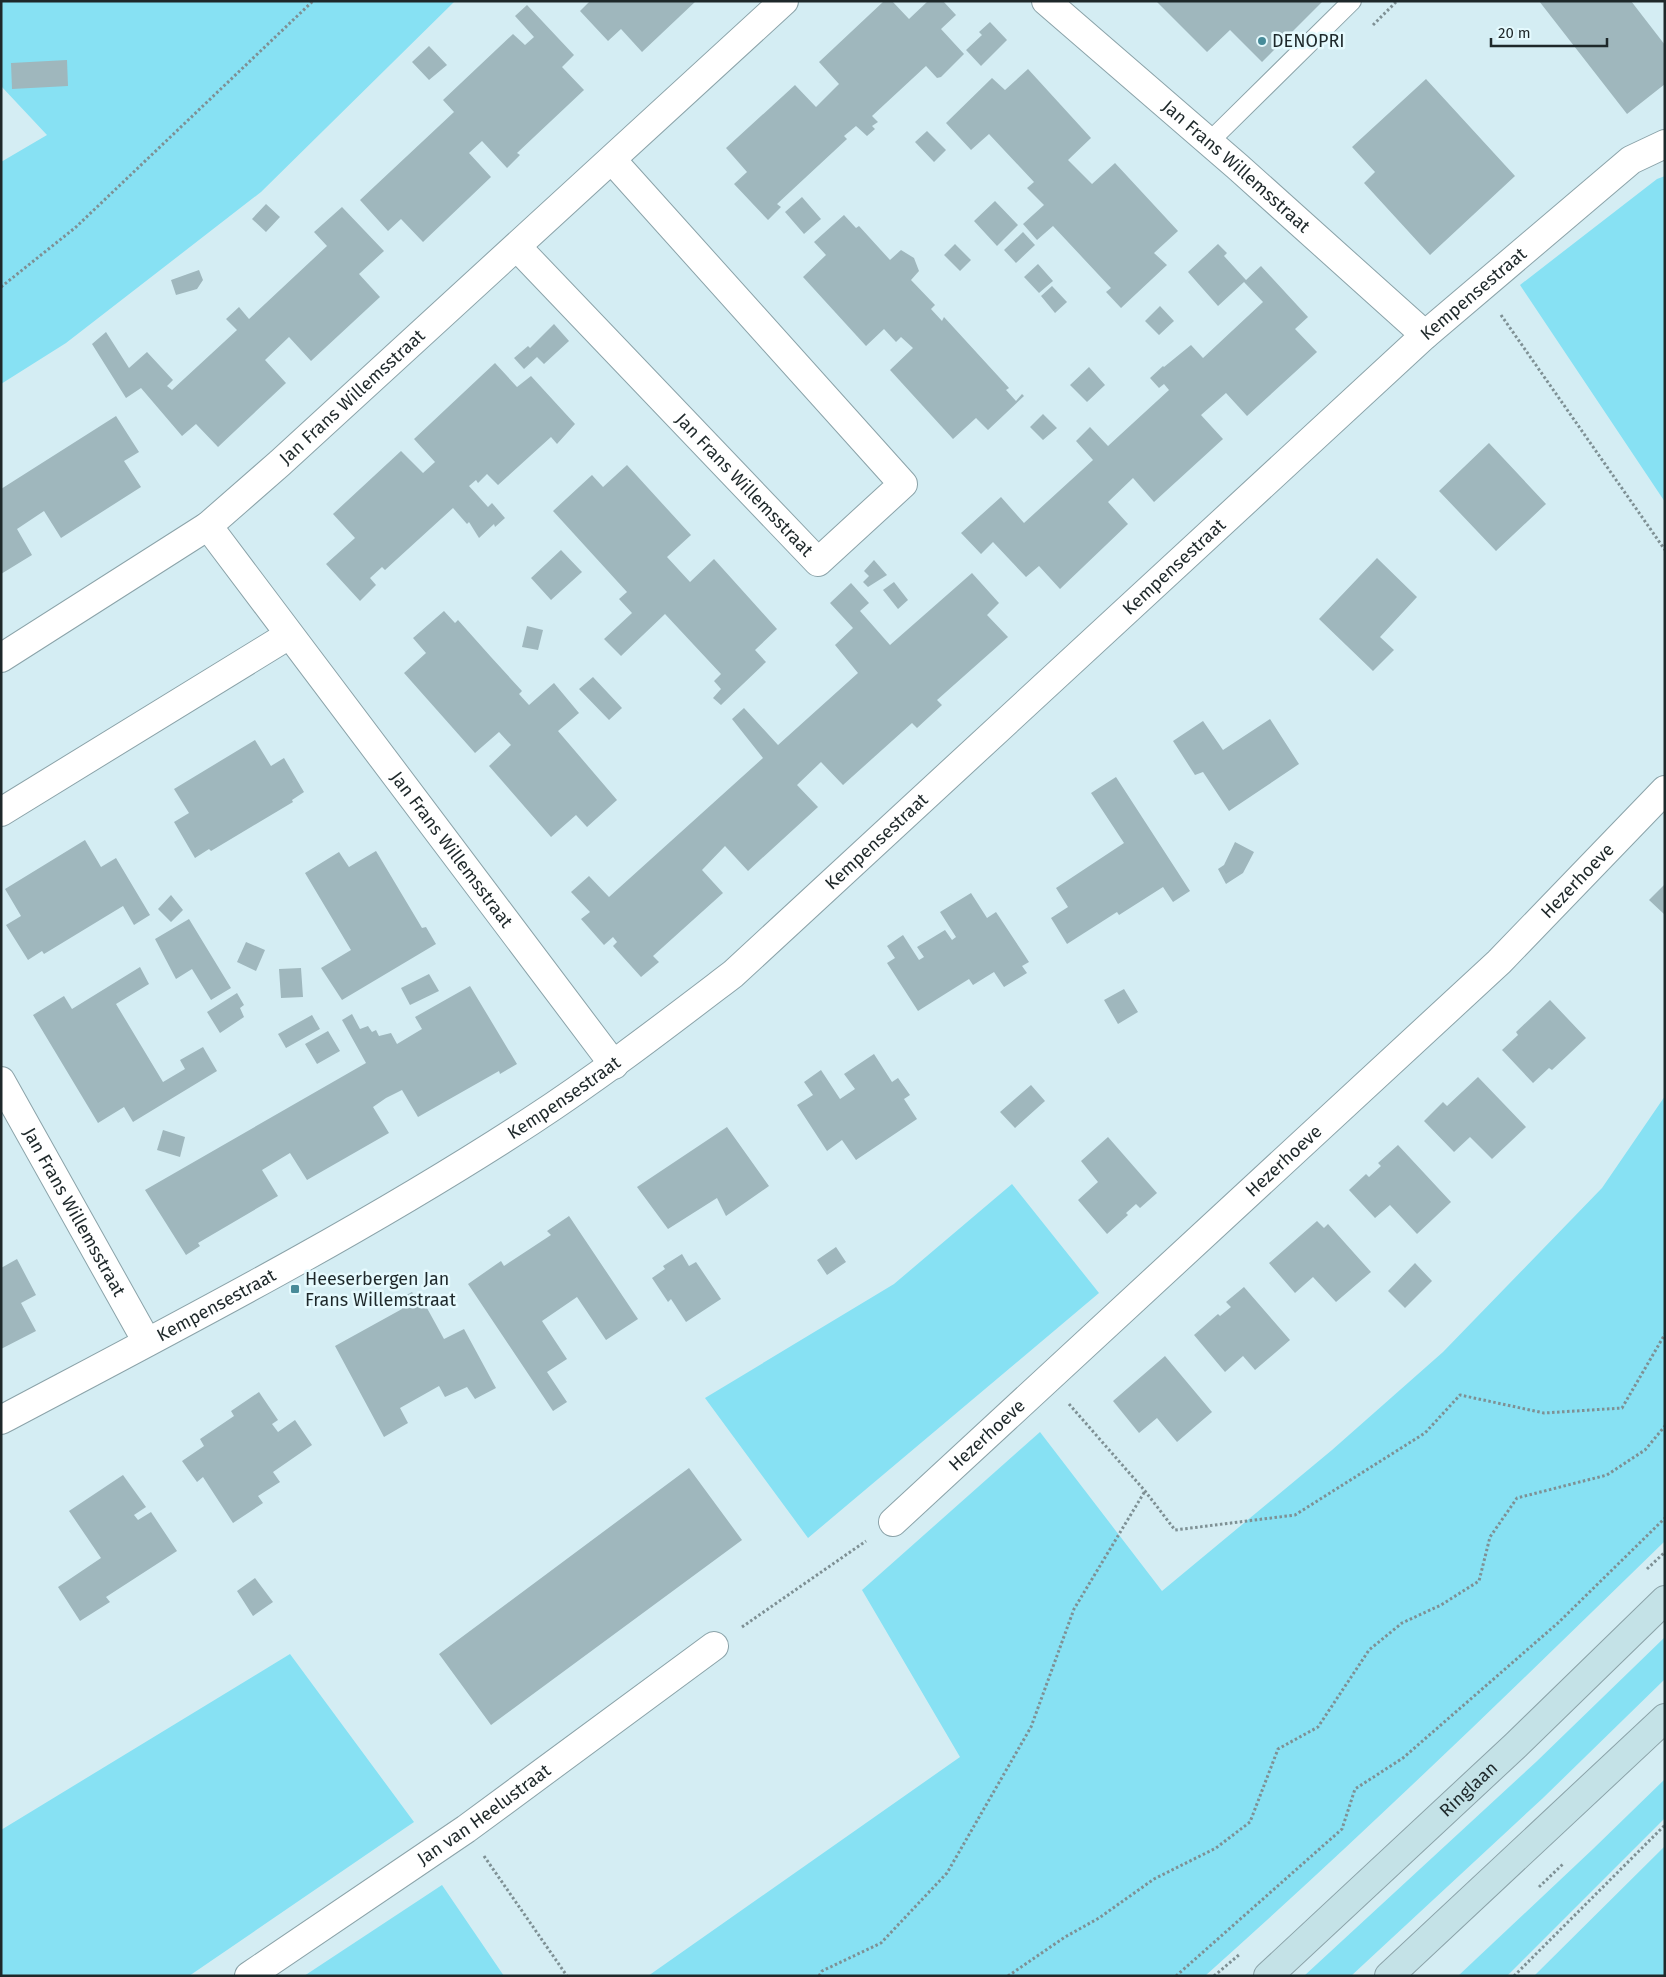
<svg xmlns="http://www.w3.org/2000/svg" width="1666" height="1977" font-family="'Fira Sans',sans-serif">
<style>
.green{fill:#87e1f3}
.building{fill:#9fb7bd}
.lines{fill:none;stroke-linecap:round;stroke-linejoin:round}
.service-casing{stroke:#8ba3a9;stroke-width:20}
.minor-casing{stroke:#8ba3a9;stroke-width:30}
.secondary-casing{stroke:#8ba3a9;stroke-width:30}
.path{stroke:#7e9094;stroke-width:3;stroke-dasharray:2.5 2.5;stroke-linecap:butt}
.service{stroke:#fff;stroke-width:18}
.minor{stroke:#fff;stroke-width:28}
.secondary{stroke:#c4e2e7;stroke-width:28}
.poi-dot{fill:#478b99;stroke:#e5fafe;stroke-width:2}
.labels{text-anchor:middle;stroke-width:5;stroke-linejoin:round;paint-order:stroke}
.poi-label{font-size:18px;fill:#1e282a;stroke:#e5fafe;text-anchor:start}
.street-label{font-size:18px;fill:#1e282a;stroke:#e5fafe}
</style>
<rect width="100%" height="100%" fill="#d4edf3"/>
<!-- green -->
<path class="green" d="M1 1H455L261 192 66 343 1 384V162L47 135 1 86Z
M1665 176V502L1520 285 1657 179Z
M1665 1096V1541C1514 1688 1363 1835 1205 1976H648L960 1757 862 1590 1040 1432 1162 1591 1332 1450 1443 1352 1602 1188Z
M1012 1184 1099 1293 808 1538 705 1398 894 1284Z
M1665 1637V1679L1543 1798 1351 1976H1304L1536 1762Z
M290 1654 414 1822 189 1976H1V1830Z
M1665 1779V1818L1507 1976H1458L1594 1848Z
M1665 1846V1976H1534Z
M442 1885 504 1976H304Z"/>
<!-- building -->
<path class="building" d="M590 1H696L642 52 621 29 608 41 580 11Z
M884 1H892L909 19 928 1H943L956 15 941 29 964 54 941 77 937 78 926 66 872 116 878 122 872 126 875 129 867 136 856 126 844 136 847 139 777 204 781 207 768 220 734 184 747 172 726 148 795 85 816 107 839 84 819 62Z
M1156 1H1323L1262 62 1230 30 1207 52Z
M1539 1H1631L1665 45V84L1627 114Z
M527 5 574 55 562 67 584 90 517 153 520 155 507 168 482 141 469 153 491 177 423 242 401 219 388 231 360 200 454 112 443 100 513 34 525 45 534 37 515 16Z
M990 22 1007 40 981 66 966 50 982 35 979 32Z
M429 46 447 65 429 80 412 62Z
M67 60 68 86 12 89 11 63Z
M1028 69 1091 138 1068 160 1092 184 1115 163 1178 231 1154 253 1167 265 1121 308 1106 292 1111 288 1053 226 1037 240 1023 224 1044 205 1027 188 1034 182 989 134 971 150 946 123 992 78 1005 90Z
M1426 79 1515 176 1430 255 1364 183 1375 172 1352 147Z
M927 131 946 150 934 162 915 142Z
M802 197 821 219 804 234 785 212Z
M995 201 1018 225 997 246 974 221Z
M266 204 280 217 266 232 252 219Z
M342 207 384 251 359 274 380 297 311 361 289 337 265 360 286 383 218 447 196 424 182 436 141 388 126 398 92 344 106 332 129 368 147 352 173 380 167 386 172 390 237 330 226 319 239 307 249 319 327 246 314 232Z
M844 215 856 228 859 226 890 260 901 250 914 258 919 271 911 280 935 305 931 309 942 321 944 317 1009 388 1006 390 1016 401 1022 394 1024 396 988 430 976 418 953 439 890 370 913 348 901 337 896 342 884 329 866 346 803 277 826 255 814 242Z
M1023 232 1035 245 1016 263 1004 250Z
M955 244 971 260 960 271 944 255Z
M1218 244 1227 253 1224 256 1246 280 1261 266 1308 317 1295 329 1317 352 1247 416 1226 393 1201 415 1223 439 1154 502 1133 478 1108 502 1128 524 1060 589 1039 566 1026 577 993 542 981 554 961 533 1001 497 1024 523 1093 460 1076 441 1090 427 1108 446 1169 390 1164 384 1159 388 1150 378 1163 366 1164 367 1191 345 1203 358 1263 302 1244 282 1218 306 1188 272Z
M1038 264 1053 281 1039 293 1024 277Z
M199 270 203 280 197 289 176 295 171 280Z
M1052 286 1067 302 1055 313 1041 296Z
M1160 306 1174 321 1159 335 1145 321Z
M554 324 569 341 544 364 537 357 524 369 514 358 528 346 530 348Z
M495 363 517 387 531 376 575 424 557 444 551 437 498 485 487 474 478 483 476 480 469 486 488 507 492 503 505 518 495 527 494 524 479 538 469 522 467 524 453 508 385 570 382 567 370 578 376 585 360 601 326 564 355 538 333 514 401 451 423 473 435 462 414 439Z
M1089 367 1105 385 1087 402 1070 385Z
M1043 414 1057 428 1043 440 1030 427Z
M116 416 139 452 124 461 141 487 61 538 44 511 17 529 32 555 1 574V489Z
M1489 443 1546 504 1496 551 1439 491Z
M627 465 691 535 667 557 690 582 714 559 777 629 755 650 766 662 721 705 713 698 721 689 714 681 721 674 665 614 621 656 604 639 632 613 619 599 627 592 553 511 592 475 603 487Z
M561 550 582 572 551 600 531 578Z
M1377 558 1417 597 1380 637 1394 650 1373 671 1319 619Z
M874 560 887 575 868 587 863 582 869 576 864 571Z
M972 573 999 603 987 615 1008 637 937 700 942 705 917 728 912 723 843 785 821 762 797 785 818 807 748 871 725 846 702 870 723 893 653 956 659 962 641 977 613 946 617 942 613 937 604 945 581 919 590 912 571 892 589 876 609 897 763 758 732 719 744 708 778 745 858 673 835 645 853 628 830 603 851 583 869 603 860 611 890 645Z
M894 582 908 600 898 609 883 590Z
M444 611 455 623 458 620 491 657 522 691 519 694 529 705 554 683 579 713 558 731 617 800 587 827 576 815 551 837 489 766 511 745 499 732 475 753 404 673 426 653 413 638Z
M527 626 543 630 538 650 522 647Z
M593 677 622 708 609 720 579 689Z
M1270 719 1299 764 1229 811 1203 772 1195 775 1173 741 1203 721 1223 750Z
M255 740 271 766 284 758 304 792 292 800 293 802 211 851 209 849 195 858 174 822 189 813 174 789Z
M1116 777 1190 891 1173 902 1163 887 1119 915 1117 912 1067 944 1051 918 1068 907 1056 888 1124 843 1091 793Z
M85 840 101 867 116 858 150 915 134 925 123 906 44 954 42 951 28 960 6 925 21 916 5 889Z
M1235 842 1254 852 1243 873 1226 884 1218 869 1224 865Z
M376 851 422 928 426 927 436 944 342 1000 321 968 351 950 305 873 339 852 349 867Z
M1665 884V915L1649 900Z
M971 893 987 918 996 912 1029 962 1022 966 1027 973 1004 987 994 972 973 985 969 979 918 1011 887 963 895 958 887 946 903 935 919 960 924 957 917 947 945 930 952 940 956 937 940 912Z
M171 895 183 910 171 922 158 909Z
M189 919 231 988 211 1000 192 969 176 979 155 939Z
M246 942 265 950 256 971 237 962Z
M140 967 149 984 116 1004 163 1082 185 1069 180 1060 203 1047 217 1071 133 1122 124 1107 98 1123 33 1015 64 996 72 1009Z
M301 968 303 997 281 998 279 969Z
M429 974 439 991 410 1005 401 988Z
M470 986 517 1064 500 1074 499 1071 418 1117 402 1090 386 1098 373 1107 389 1133 307 1180 290 1153 262 1170 278 1196 198 1243 200 1246 186 1255 145 1190 366 1063 342 1020 352 1014 360 1029 368 1026 372 1032 376 1030 379 1036 391 1033 397 1044 422 1029 415 1017Z
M1124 989 1138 1012 1118 1024 1104 1000Z
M237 993 244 1005 240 1008 244 1017 220 1033 207 1012Z
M1550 1000 1586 1038 1552 1070 1549 1068 1533 1083 1502 1050 1518 1035 1516 1032Z
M312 1015 320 1029 286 1048 278 1034Z
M328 1031 340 1051 317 1064 305 1044Z
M874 1054 892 1082 898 1078 910 1095 904 1099 917 1119 856 1160 842 1140 827 1151 797 1105 813 1095 804 1082 821 1070 840 1099 855 1089 844 1074Z
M1478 1077 1526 1127 1492 1159 1470 1137 1454 1152 1424 1121 1443 1102 1447 1106Z
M1031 1085 1045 1101 1015 1128 1000 1112Z
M727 1127 769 1186 726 1216 717 1198 668 1229 637 1187Z
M163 1130 185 1137 180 1157 157 1150Z
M1108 1137 1157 1193 1140 1208 1136 1204 1126 1213 1128 1215 1107 1234 1078 1200 1098 1182 1081 1161Z
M1398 1145 1451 1202 1417 1234 1390 1205 1375 1218 1349 1190 1366 1174 1369 1177 1381 1166 1378 1163Z
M569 1216 638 1319 606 1340 577 1297 542 1321 567 1359 547 1372 567 1402 553 1411 468 1284 501 1261 504 1266 551 1235 547 1231Z
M1317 1221 1324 1228 1328 1224 1371 1272 1336 1302 1313 1277 1295 1293 1269 1263Z
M836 1247 846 1262 827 1275 817 1260Z
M682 1254 689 1266 696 1262 721 1299 686 1322 671 1299 668 1302 652 1278 665 1269 663 1266Z
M17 1259 36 1295 21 1303 36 1331 1 1349V1268Z
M1415 1263 1432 1281 1405 1308 1388 1291Z
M1244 1287 1290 1340 1255 1370 1243 1356 1225 1372 1194 1335 1218 1314 1220 1316 1231 1307 1226 1302Z
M412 1292 418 1301 422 1299 444 1339 464 1329 496 1388 475 1399 467 1387 445 1397 439 1386 400 1408 408 1423 384 1437 335 1346 402 1309 397 1300Z
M1165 1356 1212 1412 1177 1442 1157 1418 1139 1433 1113 1401Z
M259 1392 278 1420 272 1424 278 1432 295 1420 312 1445 273 1472 280 1482 258 1496 263 1503 233 1523 203 1477 197 1482 182 1461 204 1446 200 1439 234 1416 231 1411Z
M689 1468 742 1540 491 1725 439 1654Z
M123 1475 146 1507 134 1515 138 1520 151 1512 177 1551 106 1597 110 1602 80 1621 58 1587 101 1558 69 1511Z
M255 1578 273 1602 253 1616 237 1591Z"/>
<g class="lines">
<!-- service casing -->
<g class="service-casing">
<path id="service" d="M1209 142 1352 1"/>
</g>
<!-- minor casing -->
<g class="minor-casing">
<g id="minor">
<path id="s1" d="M1046 1 1238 167 1425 335"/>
<path id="s2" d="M517 247 818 562 903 484 612 160"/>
<path id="s3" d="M208 526 614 1065"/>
<path id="s4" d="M1 658 208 526 280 463 784 1"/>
<path d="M1 812 289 635"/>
<path id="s5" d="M1 1081 147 1342"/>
<path id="s6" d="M1 1420C180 1325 361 1232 531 1121 600 1076 666 1025 733 974L1425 335 1631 160 1665 144"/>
<path id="s7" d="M893 1522 1499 962 1665 790"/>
<path id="s8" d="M249 1976 466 1829 714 1646"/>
</g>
</g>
<!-- secondary casing -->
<g class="secondary-casing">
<g id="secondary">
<path id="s9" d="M1268 1976 1516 1745 1665 1600"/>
<path d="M1389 1976 1665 1718"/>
</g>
</g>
<!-- path -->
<path class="path" d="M1373 25 1397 1
M1 287 76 227 313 1
M1501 315 1665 550
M1069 1404 1145 1491 1175 1530 1295 1515 1425 1433 1460 1395 1544 1413 1622 1408 1665 1334
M1647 1569 1665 1552
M742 1627 866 1541
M484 1856 567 1976
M1539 1887 1563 1864
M819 1976 822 1971 881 1943 947 1873 1031 1727 1074 1609 1145 1491
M1008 1976 1065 1937 1099 1918 1154 1879 1216 1848 1250 1822 1278 1749 1318 1727 1369 1650 1402 1623 1441 1605 1479 1581 1490 1537 1517 1498 1607 1475 1645 1450 1665 1426
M1176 1976 1342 1829 1355 1789 1403 1758 1559 1622 1665 1518
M1214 1976 1240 1954
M1514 1976 1665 1825"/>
<!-- service -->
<use href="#service" class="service"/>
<!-- minor -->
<use href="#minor" class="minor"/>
<!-- secondary -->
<use href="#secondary" class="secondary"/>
</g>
<!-- markers -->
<g class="poi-dot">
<circle cx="1262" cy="41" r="5"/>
<rect x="290" y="1284" width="10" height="10" rx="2.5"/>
</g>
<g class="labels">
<!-- poi labels -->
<g class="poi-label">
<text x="1272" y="47">DENOPRI</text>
<text x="305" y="1285">Heeserbergen Jan<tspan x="305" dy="21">Frans Willemstraat</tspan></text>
</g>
<!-- street labels -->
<g class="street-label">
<text dy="6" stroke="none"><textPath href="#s1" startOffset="252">Jan Frans Willemsstraat</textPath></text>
<text dy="6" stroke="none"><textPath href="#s6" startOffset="1864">Kempensestraat</textPath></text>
<text dy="6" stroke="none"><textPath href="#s4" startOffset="439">Jan Frans Willemsstraat</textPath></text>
<text dy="6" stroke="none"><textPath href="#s2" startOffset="329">Jan Frans Willemsstraat</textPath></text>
<text dy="6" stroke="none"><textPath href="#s6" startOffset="1459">Kempensestraat</textPath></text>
<text dy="6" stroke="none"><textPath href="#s6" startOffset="1054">Kempensestraat</textPath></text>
<text dy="6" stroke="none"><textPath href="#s3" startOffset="405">Jan Frans Willemsstraat</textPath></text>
<text dy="6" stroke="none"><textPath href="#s7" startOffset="938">Hezerhoeve</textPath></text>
<text dy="6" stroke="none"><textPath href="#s6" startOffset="649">Kempensestraat</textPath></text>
<text dy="6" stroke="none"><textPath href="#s7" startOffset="532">Hezerhoeve</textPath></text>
<text dy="6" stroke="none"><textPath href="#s5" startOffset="150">Jan Frans Willemsstraat</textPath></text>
<text dy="6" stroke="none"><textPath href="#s6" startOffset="244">Kempensestraat</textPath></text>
<text dy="6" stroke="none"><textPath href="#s7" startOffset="128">Hezerhoeve</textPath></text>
<text dy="6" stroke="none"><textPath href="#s9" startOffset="274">Ringlaan</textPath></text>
<text dy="6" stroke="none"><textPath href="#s8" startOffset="285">Jan van Heelustraat</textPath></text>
</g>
</g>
<!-- border -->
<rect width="1666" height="1977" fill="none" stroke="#1e282a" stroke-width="5"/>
<!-- scale -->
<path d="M1491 38v8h116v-8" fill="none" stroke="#1e282a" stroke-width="2.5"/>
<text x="1498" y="38" font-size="15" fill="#1e282a" stroke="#e5fafe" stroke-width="4" paint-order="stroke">20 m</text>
</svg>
